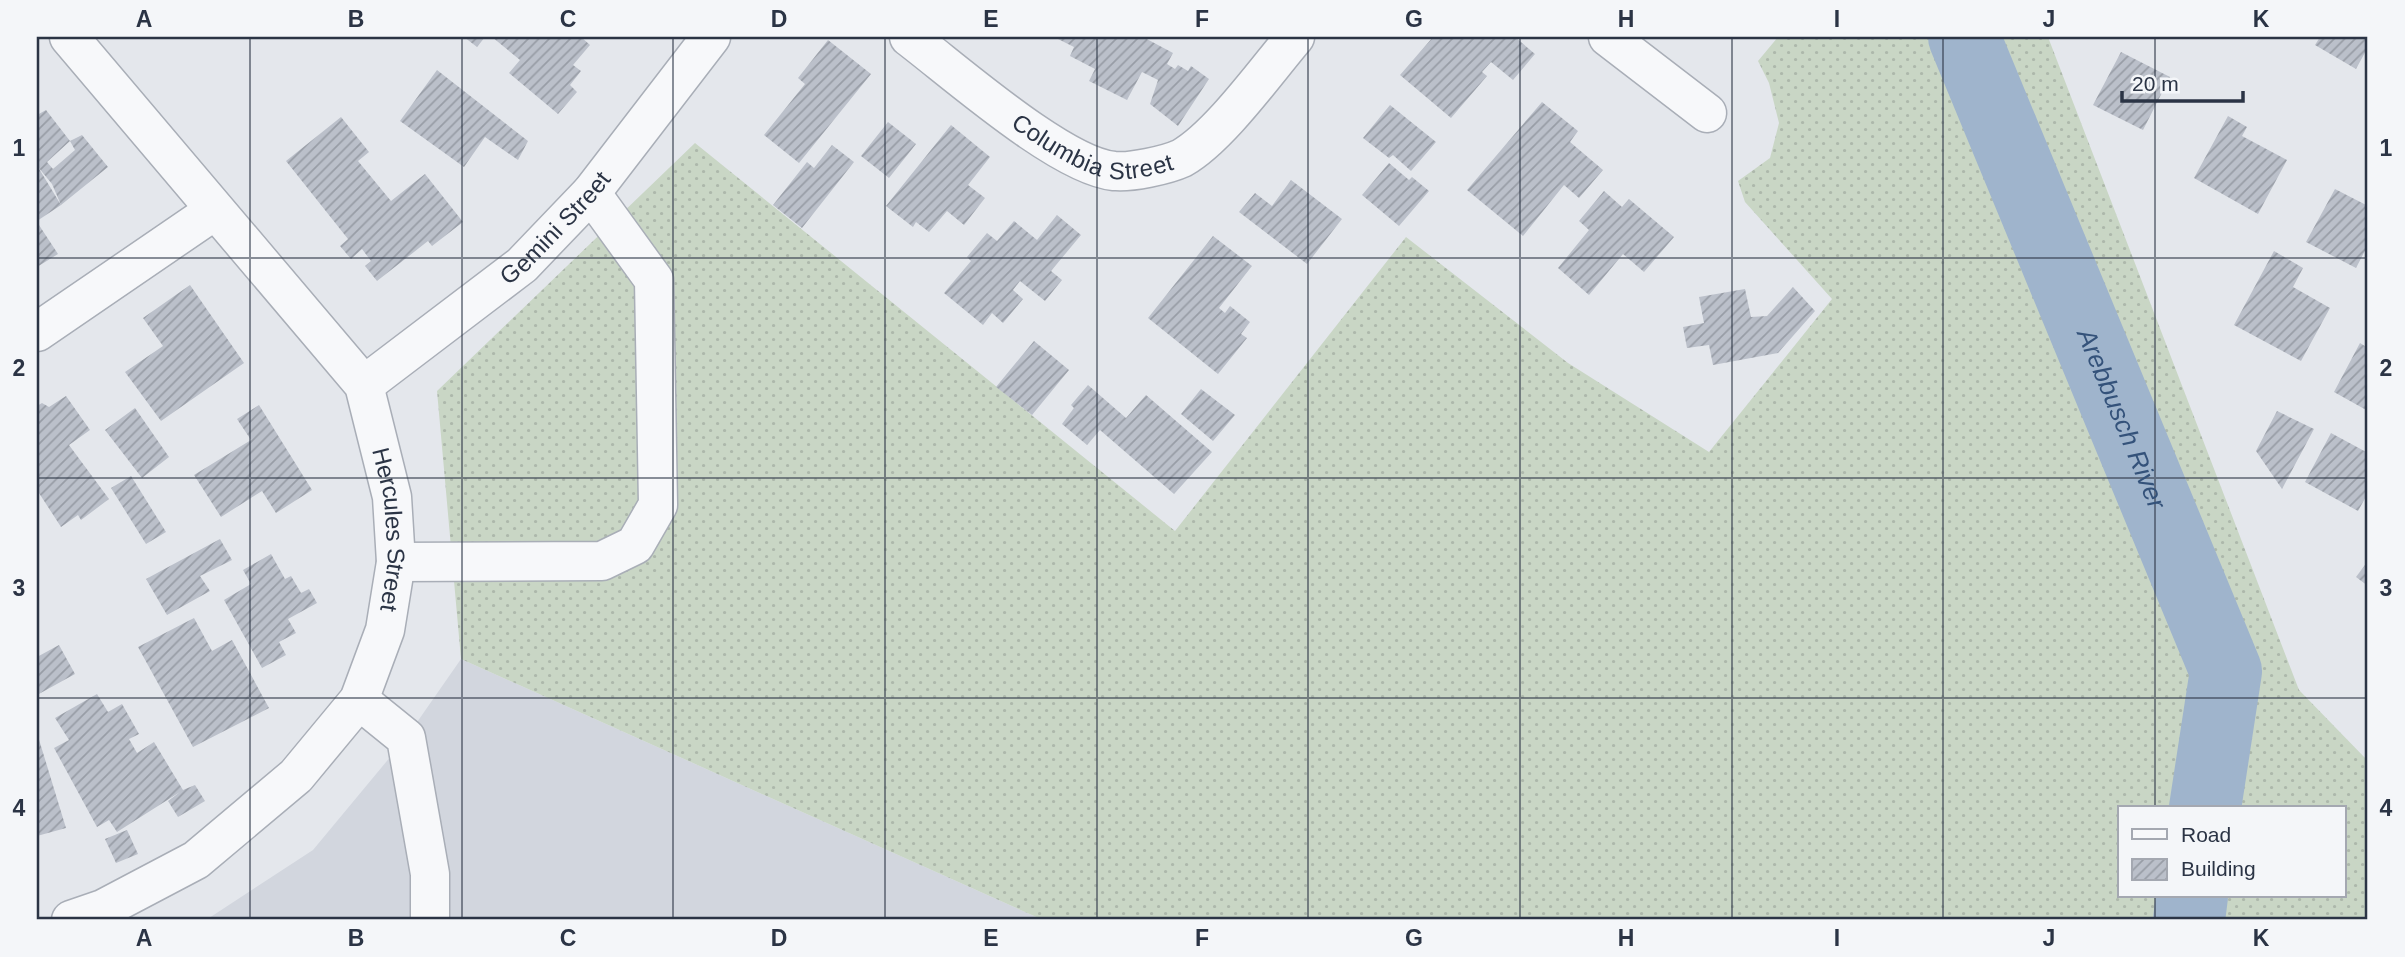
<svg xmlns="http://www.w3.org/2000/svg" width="2405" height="957" font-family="Arial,sans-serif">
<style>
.built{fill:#d2d6de}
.grass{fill:url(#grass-dots);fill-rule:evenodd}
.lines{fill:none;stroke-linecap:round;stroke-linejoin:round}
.river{stroke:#9fb4cc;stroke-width:72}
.building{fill:url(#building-hatch)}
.minor-casing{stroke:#a9aeb7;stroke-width:41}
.minor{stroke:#f7f8fa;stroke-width:38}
.grid{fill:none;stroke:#2b3445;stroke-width:2;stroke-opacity:0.55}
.labels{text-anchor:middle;stroke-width:5;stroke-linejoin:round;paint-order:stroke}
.street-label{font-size:24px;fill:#2b3445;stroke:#f4f6f9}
.water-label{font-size:26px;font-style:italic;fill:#34527a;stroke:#f4f6f9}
.neatline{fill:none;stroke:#2b3445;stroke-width:2.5}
.grid-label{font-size:23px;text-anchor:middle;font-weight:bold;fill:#2b3445}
</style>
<defs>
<pattern id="grass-dots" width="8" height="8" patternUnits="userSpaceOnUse" patternTransform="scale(1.75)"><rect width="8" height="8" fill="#c9d6c5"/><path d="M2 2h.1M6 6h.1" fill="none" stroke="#adb8ab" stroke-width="1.8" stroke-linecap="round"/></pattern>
<pattern id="building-hatch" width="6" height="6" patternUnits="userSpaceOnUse" patternTransform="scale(1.75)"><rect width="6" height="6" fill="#bbc0ca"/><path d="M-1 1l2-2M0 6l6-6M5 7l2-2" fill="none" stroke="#989da6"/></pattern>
</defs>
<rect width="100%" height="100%" fill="#e4e7ec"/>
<!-- built -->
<path class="built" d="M461 659 1043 920H206L313 850 406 738Z"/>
<!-- grass -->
<path class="grass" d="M1778 37H2048L2299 690 2368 761V920H1043L461 659 437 391 695 143 1175 531 1406 237 1568 363 1709 452 1832 299 1745 202 1738 181 1770 158 1779 123 1769 83 1758 61ZM2120 808H2344V896H2120Z"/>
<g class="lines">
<!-- river -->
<g class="river">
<path id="s1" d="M1964 37 2226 671 2205 808"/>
<path d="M2189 920 2192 896"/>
</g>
</g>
<!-- building -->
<path class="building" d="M464 37H485L477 47Z
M492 37H581L590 45 573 65 581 71 570 85 577 92 558 114 509 73 520 60Z
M1054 37H1143L1173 53 1167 64 1175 69 1178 65 1188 71 1191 66 1209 79 1178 126 1150 104 1158 80 1142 72 1127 100 1089 81 1095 69 1070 56 1074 47Z
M1433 37H1515L1535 54 1513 80 1491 62 1482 72 1487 76 1451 118 1400 75Z
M2320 37H2368V47L2356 69 2315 45Z
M828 40 871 74 799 163 764 135 805 84 798 78Z
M2121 52 2170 77 2143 130 2093 105Z
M437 70 528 141 518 160 485 137 464 167 400 121Z
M1542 102 1578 131 1570 142 1603 170 1579 198 1564 185 1523 236 1467 190Z
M1390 105 1436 142 1411 171 1393 155 1389 158 1363 138Z
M46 110 70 141 47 162 53 169 75 150 70 141 82 135 108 167 61 205 52 184 38 167 61 205 37 221V115Z
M2228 116 2247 127 2242 136 2287 160 2258 214 2194 178Z
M341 117 369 152 358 161 391 201 425 174 463 222 432 246 428 241 377 281 365 266 371 261 362 249 351 259 340 246 348 239 286 161Z
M888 122 916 144 889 178 861 156Z
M951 125 990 157 968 185 985 198 964 225 947 211 929 232 916 222 913 227 886 206Z
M832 145 854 162 802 228 773 205 807 162 814 168Z
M1389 163 1409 180 1412 177 1429 191 1399 226 1362 195Z
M1291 180 1342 219 1307 264 1239 212 1255 193 1272 206Z
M2335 189 2368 206V245L2356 268 2306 242Z
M1604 191 1622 207 1629 199 1674 237 1644 272 1623 254 1589 295 1558 268 1589 230 1579 221Z
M1057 215 1081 235 1051 271 1062 280 1045 301 1020 281 1013 290 1023 299 1003 323 992 313 983 325 944 293 971 261 967 257 987 233 997 241 1014 221 1037 240Z
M39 225 58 254 37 267V226Z
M1213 236 1252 266 1219 308 1225 313 1230 306 1250 322 1241 334 1247 338 1218 374 1148 318Z
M2274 251 2303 268 2293 287 2330 308 2301 361 2234 325Z
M190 285 244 363 161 421 125 372 163 346 143 318Z
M1793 287 1815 311 1778 353 1713 365 1709 345 1687 348 1683 327 1704 323 1699 297 1745 289 1751 317 1767 316Z
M1034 341 1069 370 1032 415 996 387Z
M2360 343 2368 348V411L2334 392Z
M1088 385 1126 418 1146 395 1212 452 1174 494 1100 430 1087 445 1062 424 1074 408 1071 405Z
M1201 389 1235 415 1213 441 1181 414Z
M66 396 90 430 69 445 109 499 81 520 78 515 61 527 37 490V406L42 403 49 407Z
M259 405 312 490 276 513 262 491 221 517 194 475 251 440 237 419Z
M135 408 169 457 142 478 105 430Z
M2277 411 2314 429 2282 489 2256 451Z
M2331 433 2368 453V493L2358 511 2305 482Z
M131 476 166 532 146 544 111 488Z
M220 539 232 560 200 576 210 591 167 615 146 579Z
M271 554 285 579 291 576 301 593 309 589 317 603 288 619 296 633 279 642 286 655 262 668 224 600 251 584 243 570Z
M2368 561V586L2356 577Z
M194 618 212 651 232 640 269 708 193 747 138 647Z
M59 645 75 674 37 695V657Z
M97 694 108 712 122 704 139 734 129 739 137 753 154 742 183 790 195 785 205 801 178 817 168 801 180 792 117 832 109 820 97 827 54 748 69 740 55 718Z
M37 733 66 828 37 836Z
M127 830 138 854 116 863 105 839Z"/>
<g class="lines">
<!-- minor casing -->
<g class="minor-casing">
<g id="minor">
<path id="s2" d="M69 37 364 385 392 497 396 562 385 630 359 700 296 776 196 860 103 909 71 920"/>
<path id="s3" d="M909 37C954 71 1061 166 1114 171 1130 173 1167 165 1182 158 1219 137 1266 71 1295 37"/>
<path d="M1608 37 1707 113"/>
<path d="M37 332 214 211"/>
<path id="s4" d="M364 385 522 265 591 193 711 37"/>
<path d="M396 562 602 561 635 545 658 505 654 280 591 193"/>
<path d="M359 700 406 738 430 874V920"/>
</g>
</g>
<!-- minor -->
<use href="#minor" class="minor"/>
</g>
<!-- grid -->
<path class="grid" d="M250 37V920M462 37V920M673 37V920M885 37V920M1097 37V920M1308 37V920M1520 37V920M1732 37V920M1943 37V920M2155 37V808M37 258H2368M37 478H2368M37 698H2368M2155 896V920"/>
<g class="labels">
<!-- street labels -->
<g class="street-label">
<text dy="8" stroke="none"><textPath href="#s3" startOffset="220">Columbia Street</textPath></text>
<text dy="8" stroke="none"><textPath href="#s4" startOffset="248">Gemini Street</textPath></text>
<text dy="8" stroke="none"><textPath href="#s2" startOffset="604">Hercules Street</textPath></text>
</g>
<!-- water labels -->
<g class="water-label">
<text dy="9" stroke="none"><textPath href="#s1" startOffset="413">Arebbusch River</textPath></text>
</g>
</g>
<!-- border -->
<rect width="2405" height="957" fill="none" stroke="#f4f6f9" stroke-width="77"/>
<!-- legend -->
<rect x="2118" y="806" width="228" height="91" fill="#f4f6f9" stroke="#a4a8b1" stroke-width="2"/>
<rect x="2132" y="829" width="35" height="10" fill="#f7f8fa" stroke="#a4a8b1" stroke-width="2"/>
<text x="2181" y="842" font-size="21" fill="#2b3445">Road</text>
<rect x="2132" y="859" width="35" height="21" fill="url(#building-hatch)" stroke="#a4a8b1" stroke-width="2"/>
<text x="2181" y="876" font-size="21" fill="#2b3445">Building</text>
<!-- scale -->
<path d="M2122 91v10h121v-10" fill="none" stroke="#2b3445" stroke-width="3.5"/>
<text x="2132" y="91" font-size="21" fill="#2b3445" stroke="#f4f6f9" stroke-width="5" paint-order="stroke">20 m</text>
<rect x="38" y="38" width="2328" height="880" class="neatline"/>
<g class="grid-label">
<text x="144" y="27">A</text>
<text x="356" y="27">B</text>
<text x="568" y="27">C</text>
<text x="779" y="27">D</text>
<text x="991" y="27">E</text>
<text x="1202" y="27">F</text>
<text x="1414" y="27">G</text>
<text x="1626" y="27">H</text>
<text x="1837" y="27">I</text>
<text x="2049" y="27">J</text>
<text x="2261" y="27">K</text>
<text x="19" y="156">1</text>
<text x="2386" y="156">1</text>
<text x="19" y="376">2</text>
<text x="2386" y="376">2</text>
<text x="19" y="596">3</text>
<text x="2386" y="596">3</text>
<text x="19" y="816">4</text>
<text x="2386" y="816">4</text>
<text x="144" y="946">A</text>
<text x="356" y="946">B</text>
<text x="568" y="946">C</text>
<text x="779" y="946">D</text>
<text x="991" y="946">E</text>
<text x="1202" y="946">F</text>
<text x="1414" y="946">G</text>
<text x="1626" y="946">H</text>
<text x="1837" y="946">I</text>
<text x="2049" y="946">J</text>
<text x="2261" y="946">K</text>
</g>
</svg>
